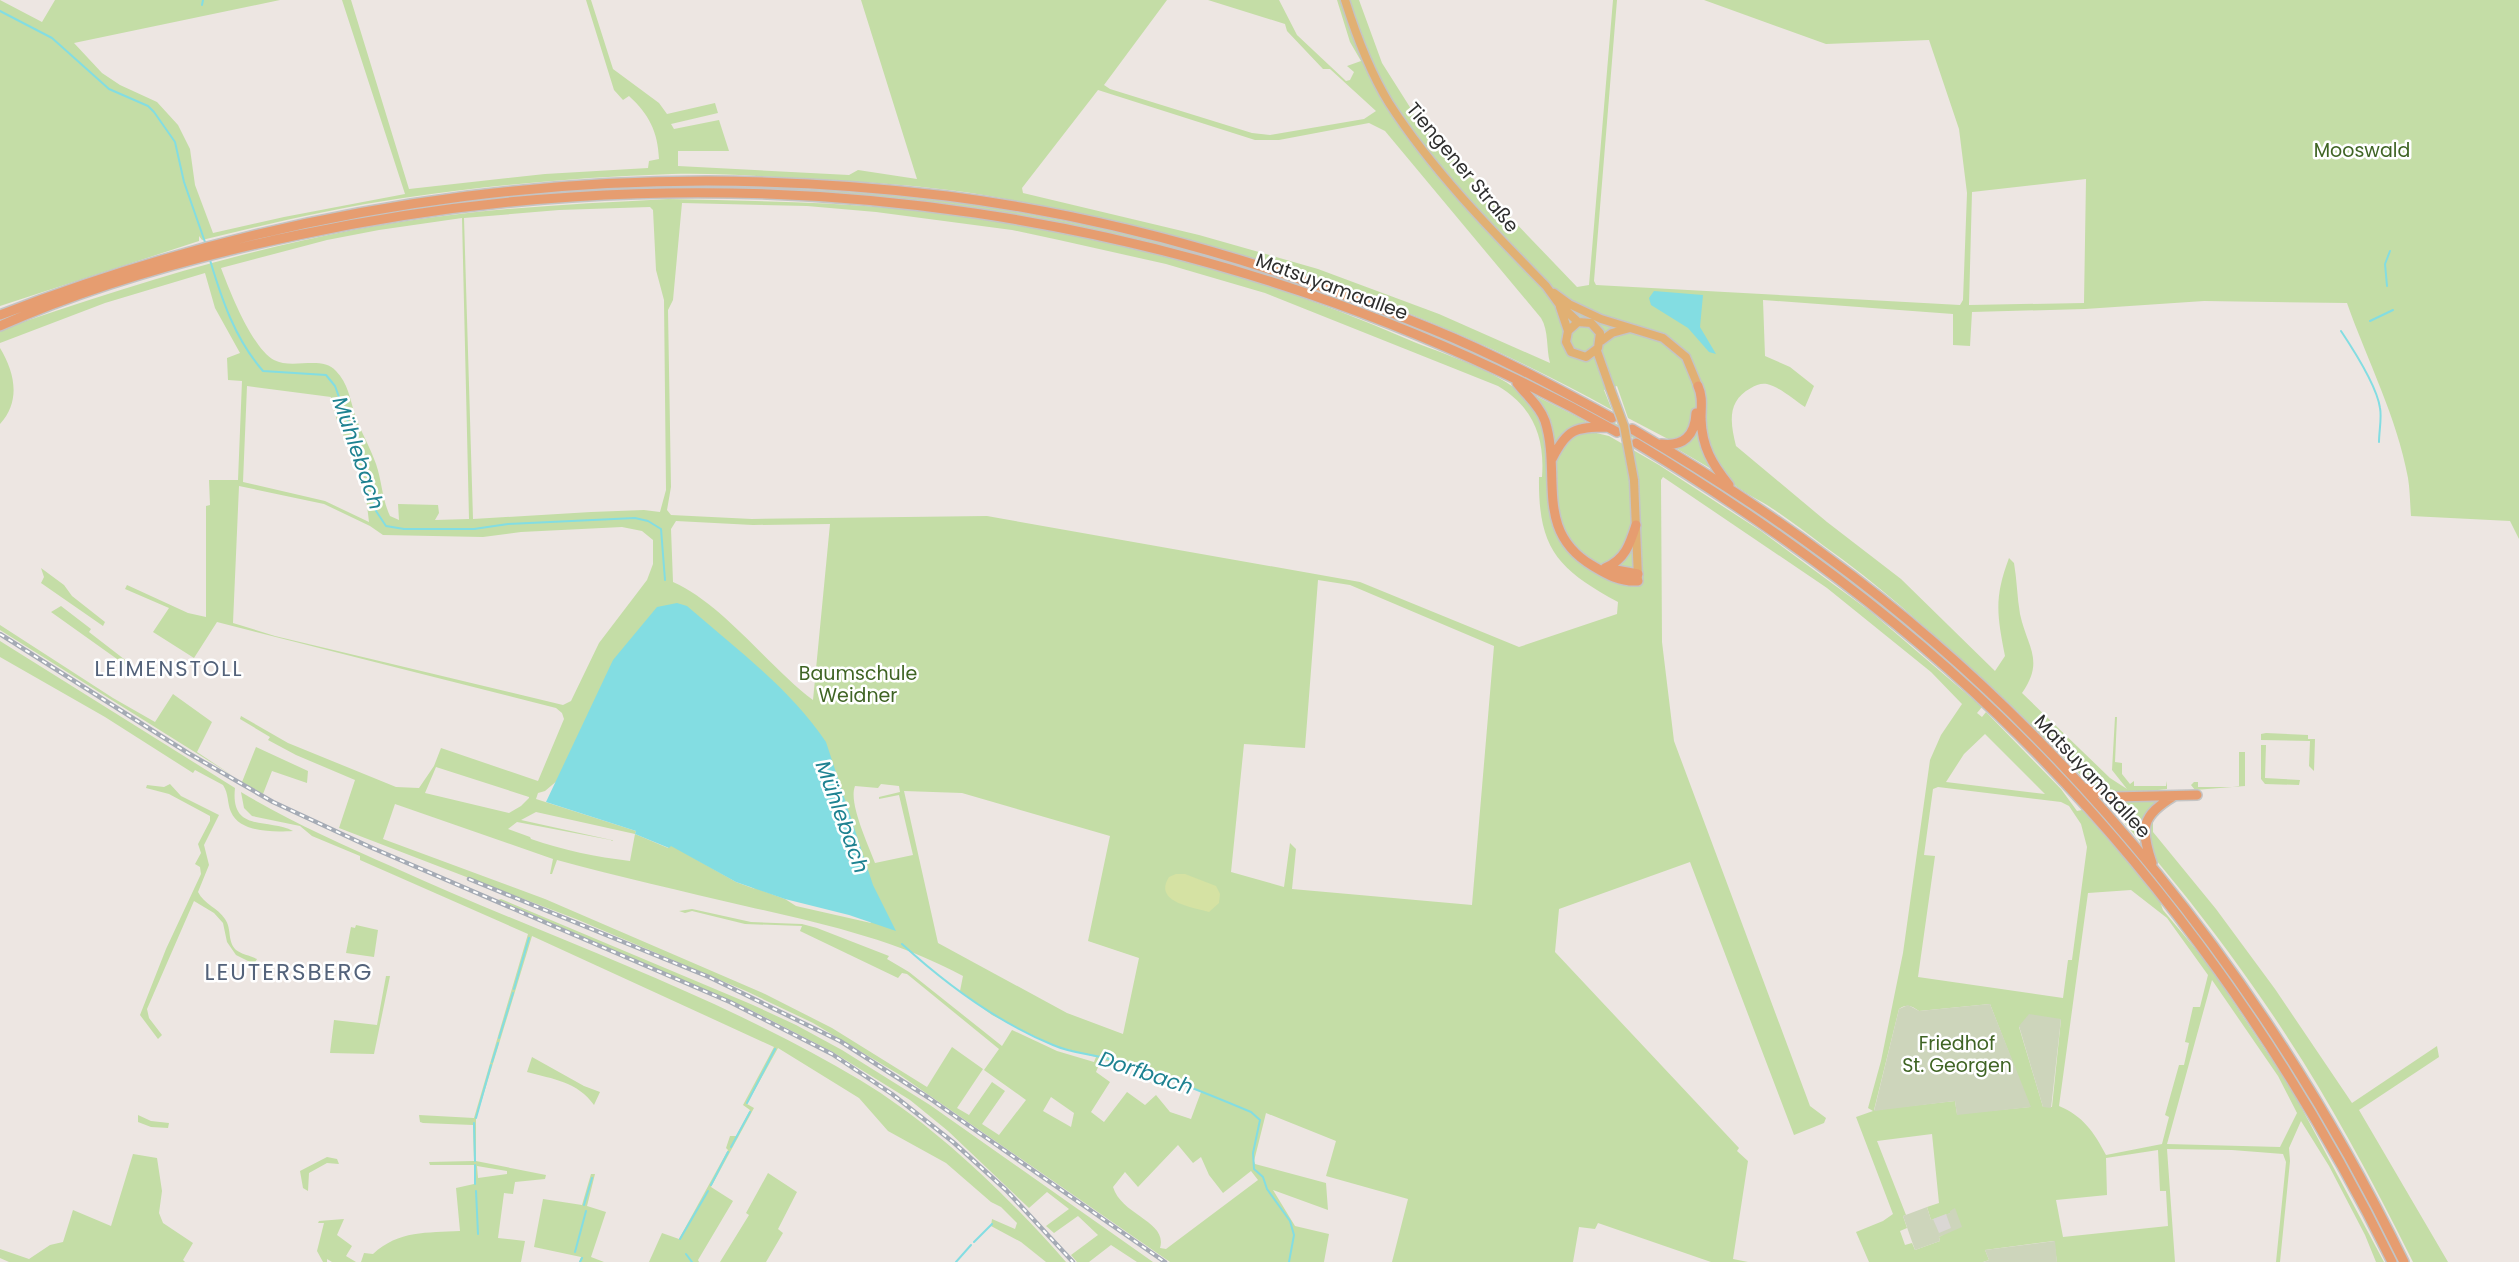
<svg xmlns="http://www.w3.org/2000/svg" width="2519" height="1262" font-family="Poppins,sans-serif">
<style>
.green{fill:#c4dda6;fill-rule:evenodd}
.cemetery{fill:#cdd5bb}
.pitch{fill:#d5e2a3}
.plaza{fill:#dad7d4}
.water{fill:#83dde2}
.lines{fill:none;stroke-linecap:round;stroke-linejoin:round}
.stream{stroke:#83dde2;stroke-width:2}
.primary-casing{stroke:#c4c4c4;stroke-width:11}
.trunk-casing{stroke:#c4c4c4;stroke-width:12}
.primary{stroke:#e1b073;stroke-width:8}
.trunk{stroke:#e69d70;stroke-width:9}
.rail-casing{stroke:#a5abb5;stroke-width:4.5}
.rail{stroke:#fff;stroke-width:2;stroke-dasharray:5;stroke-linecap:butt}
.primary-bridge-casing{stroke:#c4c4c4;stroke-width:11;stroke-linecap:butt}
.primary-bridge{stroke:#e1b073;stroke-width:8}
.labels{text-anchor:middle;stroke-width:5;stroke-linejoin:round;paint-order:stroke}
.park-label{font-size:19px;fill:#3f6424;stroke:#fff}
.street-label{font-size:19px;fill:#2e2e2e;stroke:#fff}
.water-label{font-size:21px;font-style:italic;fill:#1e8291;stroke:#fff}
.neighbourhood-label{font-size:21px;letter-spacing:2px;fill:#53627a;stroke:#fff}
.quarter-label{font-size:23px;letter-spacing:2px;fill:#53627a;stroke:#fff}
</style>
<rect width="100%" height="100%" fill="#ede6e2"/>
<!-- green -->
<path class="green" d="M0 0 42 22 55 0H280L74 43 102 73 120 85 157 102 178 125 190 149 195 185 213 233 284 217 405 194 342 0H351L409 189 545 174 648 168 649 161 659 159C658 132 649 114 629 96L623 100 614 90 586 0H591L613 69 659 103 667 114 715 103 718 113 671 124 674 129 719 120 729 151H678V166L849 175 858 170 917 179 861 0H1167L1104 85 1110 89 1252 133 1270 135 1364 119 1376 111 1330 69H1323L1287 31 1285 24 1208 0H1279L1297 35 1346 81 1350 80 1354 72 1347 66 1361 61 1350 42 1337 0H1359L1382 63 1420 123 1577 287 1589 285 1613 0H1617L1594 281 1596 285 1960 305 1963 300 1967 193 1959 129 1929 40 1826 44 1704 0H2519V539L2510 521 2411 516C2410 503 2410 490 2408 478 2397 417 2367 360 2347 303L2204 301 2085 309 1972 312 1970 346 1953 345V314L1763 300 1765 356 1790 367 1814 386 1805 407C1794 400 1780 387 1767 384 1761 383 1756 385 1751 388 1727 401 1730 422 1736 446L1827 522 1901 579 1995 671 2005 656C1997 615 1994 598 2009 558L2014 563C2017 580 2017 597 2020 614 2027 647 2045 660 2022 693L2110 778 2127 789 2112 770 2115 717H2117L2115 762 2122 763V774L2130 784 2134 781V786H2166L2167 781V789L2158 790 2159 799 2164 807 2153 820V832L2216 909 2275 989 2352 1103 2437 1046 2439 1057 2359 1110 2448 1262H2413C2392 1220 2371 1179 2348 1138 2254 967 2118 800 1973 670 1925 627 1877 583 1824 546 1805 532 1787 518 1767 505 1747 493 1730 486 1717 466L1713 470 1674 447 1668 439 1628 418 1617 386 1604 390 1612 410C1449 319 1274 257 1093 217 1045 207 997 196 949 190 901 184 852 181 803 179 760 176 716 173 672 174 582 177 492 185 403 198 335 208 268 224 202 240L199 236V241L0 306ZM1098 90 1255 140H1279L1369 123 1385 131 1541 318C1549 331 1546 348 1550 363L1439 314 1318 269 1199 235 1023 193 1022 188ZM2086 179 2084 303 1969 305 1972 192Z
M693 185C800 188 906 193 1012 211 1384 275 1740 451 2009 717 2098 805 2178 901 2250 1003 2308 1084 2353 1174 2400 1262H2397C2094 621 1451 208 744 188 563 183 385 208 211 252L210 249C287 231 363 212 441 202 525 192 609 188 693 185Z
M668 199C742 201 816 201 890 208 1067 225 1244 267 1407 339 1448 357 1528 377 1543 423 1546 433 1547 444 1549 454L1579 433 1592 432 1609 436 1659 465 1761 531 1871 612 1982 707 1977 713 1982 717 1986 712 2061 789 2077 811 2082 810 2158 896 2163 910 2208 964 2292 1090 2384 1262H2376L2365 1235 2329 1166 2301 1121 2289 1148 2290 1161 2280 1262H2276L2286 1162 2283 1154 2232 1150 2167 1149 2175 1262H2057L2054 1241 1985 1250 1989 1260 1983 1262H1869L1856 1232 1883 1221 1893 1214 1856 1117 1873 1111 1868 1108 1881 1061 1903 953 1930 760 1941 735 1962 704 1931 672 1827 588 1663 477 1661 480 1662 642 1674 741 1810 1106 1826 1118 1824 1123 1794 1135 1690 862 1559 909 1555 952 1739 1148 1737 1151 1748 1161 1733 1259 1748 1262H1711L1598 1223 1595 1229 1579 1227 1573 1262H1392L1408 1199 1326 1176 1336 1141 1266 1113 1254 1161 1255 1164 1326 1183 1328 1210 1273 1190 1295 1226 1329 1234 1324 1262H1170L900 1075 813 1023 746 991 576 919 339 828 355 780 296 755 268 740 270 737 240 719 241 716 288 743 396 787 419 788 434 766 441 748 538 781 564 719 562 713 556 708 217 622 194 658 153 632 169 608 125 589 127 585 188 613 206 617V506L210 505 209 480H238L242 381 228 380 227 358 240 353 215 308 205 273 105 303 0 343V330C147 279 296 233 451 215 523 206 596 203 668 199ZM682 203 807 206 876 212 1012 230 1059 240 1166 264 1265 293 1498 386C1533 407 1545 437 1542 477H1539C1538 548 1557 569 1618 602L1617 614 1519 647 1360 582 987 516 752 519 671 515 667 510 671 487 668 310 673 300ZM650 207 653 210 656 270 664 300 666 490 660 512 644 510 591 512 473 519 464 218 559 210ZM462 218 469 519 435 520 439 513 438 505 398 504 399 520 390 516C382 499 382 481 376 464 370 447 361 432 355 415 350 399 348 383 336 371 322 355 292 370 274 360 252 348 230 292 221 268L327 240 379 230ZM247 386 331 397 337 421 364 480 369 522 325 501 243 482ZM239 486 324 504 370 526 383 535 483 537 521 532 622 527 642 531 653 540V564L647 580 599 643 571 701 563 705 275 636 233 623ZM676 521 753 525 830 524 813 700C769 667 723 604 673 582L671 529ZM1318 580 1350 585 1494 646 1472 905 1292 889 1296 849 1290 843 1284 887 1231 872 1244 744 1305 748ZM1985 734 2045 794 1946 782 1964 754ZM436 767 529 797V798L521 806 509 813 425 793ZM558 780 755 889 736 882 671 845 668 848 635 834 636 831 536 799 538 793 545 791ZM881 784 899 786 900 792 879 797V799L899 795 913 855 875 863C869 846 848 803 855 786L878 788ZM1938 787 2061 802 2069 806 2081 824 2087 847 2072 960H2068L2063 998 1918 977 1935 856 1924 855 1933 789ZM904 791 962 793 1110 836 1088 941 1139 958 1123 1034 1067 1013 938 943ZM395 804 553 859 550 874H552L557 860C619 877 682 891 745 906 820 923 894 939 963 976L960 991 992 1015 1052 1045 1096 1057 1094 1062 1057 1051 1012 1030 1002 1046 909 972 887 959 889 956 817 928 802 924 751 922 692 909 679 911 685 913 692 911 745 924 802 926 800 931 898 978 902 973 907 974 999 1049 984 1070 1026 1100 999 1135 982 1124 1005 1091 992 1082 969 1115 957 1108 983 1069 952 1047 927 1087 832 1028 765 994 545 899 383 839ZM536 812 635 834 630 861C596 857 563 850 531 839L530 837 508 829 517 822 616 841 521 820ZM852 883 871 923 796 906 785 899 758 889ZM2131 890 2167 918 2208 975 2200 1007H2193L2185 1042 2189 1043 2184 1065H2179L2165 1115 2169 1117 2162 1144 2106 1155C2094 1132 2083 1116 2059 1106L2088 893ZM2212 980 2278 1076 2297 1113 2280 1147 2167 1144ZM1990 1004 2030 1107 1957 1114 1955 1101 1874 1110 1899 1009C1907 1003 1912 1006 1919 1011ZM2061 1019 2052 1107H2043L2019 1027ZM1101 1060C1136 1064 1169 1079 1201 1092L1191 1119 1170 1112 1156 1095 1145 1105 1127 1092 1104 1122 1091 1112 1110 1082 1096 1072ZM1051 1097 1074 1113 1071 1127 1043 1111ZM1932 1134 1939 1203 1927 1207 1931 1220 1951 1213 1946 1233 1939 1237 1940 1241 1915 1250 1912 1243 1905 1245 1900 1231 1907 1228 1903 1216 1906 1215 1877 1141ZM1178 1145 1193 1163 1201 1157 1209 1175 1223 1193 1251 1171 1258 1180 1166 1249 1160 1248C1168 1221 1122 1216 1113 1187L1125 1172 1138 1187ZM2158 1150 2160 1191H2166L2168 1226 2063 1237 2056 1200 2107 1195 2106 1158Z
M0 348C15 373 21 401 0 424Z
M1532 394 1584 420 1587 423 1576 426 1554 449C1552 427 1544 412 1532 394Z
M41 568 64 585 72 596 105 622 103 626 41 583 44 577Z
M61 606 91 629 89 632 133 666 131 669 51 612Z
M0 625 113 698 155 722 173 694 212 722 197 752 233 776 0 630Z
M0 641 235 788C230 833 268 818 293 831 274 832 240 833 231 812 227 803 229 794 223 785L195 770 193 773 105 717 0 657Z
M2266 733 2308 735V739H2315L2314 771 2309 766 2310 741 2261 740V734Z
M2261 745H2266L2265 778 2300 780 2299 785 2265 784 2261 779Z
M256 747 308 771 307 783 272 771 263 794 242 782Z
M2239 752H2245V786L2195 790 2191 785 2194 782H2198V787H2239Z
M170 784 181 796 219 815 204 845 209 865 198 892C204 904 218 908 225 919 232 929 227 941 236 950 241 954 251 956 257 959L254 964 236 955 227 942 223 923 214 913 194 901 147 1009 149 1018 162 1035 158 1039 140 1015 166 949 201 874 200 867 195 864 201 853 198 844 210 821V816L169 794 146 788 147 785 164 787Z
M241 792C289 821 341 844 393 867 549 938 713 992 860 1080 935 1125 1009 1197 1066 1262H1046L1021 1242 991 1226 992 1219 1015 1229 1017 1223 1001 1207 991 1202 946 1163 888 1131 859 1098 778 1048 747 1104 754 1108 711 1187 733 1201 698 1260 699 1262H649L662 1233 679 1239 728 1150 726 1148 730 1136H736L750 1110 743 1105 774 1047 532 936 476 1119V1161L546 1175 545 1179 515 1182 513 1194 504 1193 498 1238 525 1241 521 1262H361L364 1253 373 1254C399 1230 427 1233 460 1231L456 1188 474 1184V1165H430L429 1162 474 1161 473 1125 423 1123 420 1122 419 1115 474 1118 528 934 360 860V856L312 836 300 826 252 816 244 808ZM477 1166 507 1171V1174L478 1178Z
M501 899 753 1005 796 1025 842 1050 930 1105 1153 1262H1137L1111 1245 1089 1262H1077L1071 1255 1098 1235 1078 1216 1054 1233 1046 1226 1069 1209 1047 1192 1029 1208 948 1131 910 1100 831 1051 753 1011 498 900Z
M356 925 378 930 374 957 346 953 351 927 355 928Z
M386 976H390L374 1054 330 1053 334 1020 377 1025Z
M532 1057 584 1086 600 1092 594 1105C578 1082 553 1079 527 1072Z
M138 1115 151 1121 169 1123 168 1128 151 1127 138 1122Z
M133 1154 157 1158 162 1191 159 1213 163 1223 193 1243 183 1260 185 1262H9L0 1258V1249L29 1259 50 1245 63 1242 73 1210 111 1226Z
M327 1157 337 1159 339 1164 327 1163 309 1173 308 1191 303 1188 300 1171Z
M768 1173 797 1192 778 1229 783 1233 766 1262H720L749 1215 746 1213Z
M591 1174H595L587 1206 606 1212 591 1257 604 1262H579L581 1257 534 1247 543 1199 582 1205Z
M344 1219 337 1235 352 1246 346 1256 356 1262H332L327 1259V1262H323L317 1251 324 1223H318L319 1221Z"/>
<!-- cemetery -->
<path class="cemetery" d="M1990 1004 2031 1107 1957 1115 1955 1101 1874 1111 1899 1009 1908 1005 1919 1011Z
M2029 1014 2061 1019 2051 1108 2043 1107 2019 1026Z
M1927 1207 1931 1220 1950 1213V1211L1955 1208 1962 1227 1939 1237 1940 1241 1915 1250 1903 1216Z
M2055 1241 2057 1262H1983L1989 1260 1985 1250Z"/>
<!-- pitch -->
<path class="pitch" d="M1176 874H1185L1216 886 1220 894 1219 903 1209 912C1192 907 1153 902 1169 877Z"/>
<!-- plaza -->
<path class="plaza" d="M1946 1214 1951 1228 1939 1233 1933 1219Z"/>
<!-- water -->
<path class="water" d="M1654 291 1703 295 1700 327 1716 354 1709 352 1688 328 1651 305 1649 298Z
M677 603 687 606C735 648 790 688 826 742L873 885 896 931 849 915 785 899 736 882 671 846 669 848 635 834 636 831 546 802 613 660 657 607Z"/>
<g class="lines">
<!-- stream -->
<path class="stream" d="M202 5 203 0
M0 11 52 38 109 89 148 106 154 112 175 142 184 182 206 245
M210 260C222 300 235 339 263 371L326 375 335 386 372 488 376 511 386 526 404 529H474L508 524 635 518 648 521 661 529 665 580
M2387 286 2385 264 2390 251
M2370 321 2393 310
M2341 331C2353 349 2377 387 2380 408 2382 418 2379 431 2379 442
M902 944C947 985 997 1022 1053 1045 1073 1054 1095 1054 1116 1061 1162 1075 1206 1093 1251 1112L1260 1120 1253 1153 1254 1169 1263 1177 1267 1189 1290 1221 1294 1235 1289 1262
M514 989 529 938
M499 1038 513 993
M492 1062 498 1043
M747 1103 775 1049
M476 1118 491 1065
M474 1123 475 1161
M731 1147 750 1112
M475 1165V1184
M711 1185 728 1152
M476 1191 478 1234
M584 1205 592 1178
M680 1239 708 1191
M974 1242 992 1224
M575 1252 586 1211
M686 1254 692 1262
M580 1262 582 1258
M956 1262 971 1245"/>
<!-- primary casing -->
<g class="primary-casing">
<path id="primary" d="M1345 0C1356 35 1370 72 1389 103 1432 170 1491 230 1546 286L1559 304 1578 322
M1554 293 1569 304 1601 319 1663 338 1686 357 1698 386
M1560 307 1568 331 1566 342 1571 352 1586 357 1598 348 1600 333 1591 323 1578 322 1568 331
M1601 341 1612 333 1630 328
M1597 351 1610 388
M1634 480 1638 578"/>
</g>
<!-- trunk casing -->
<g class="trunk-casing">
<path id="trunk" d="M0 315C304 197 623 156 947 196 1113 217 1277 265 1432 329 1494 354 1553 386 1612 418
M0 326C94 284 197 256 298 235 746 139 1217 207 1617 432
M1517 383C1526 395 1540 406 1545 421 1562 474 1533 531 1593 566 1608 575 1620 582 1638 581
M1698 386C1703 397 1701 407 1701 419 1702 447 1712 464 1729 485
M1632 429C1699 468 1764 510 1826 556 2074 738 2270 987 2404 1262
M1636 443C1766 521 1889 610 1999 716 2161 872 2293 1060 2392 1262
M1661 444C1684 447 1695 435 1696 413
M1552 459C1567 429 1575 427 1607 427
M1605 568C1625 560 1630 544 1636 525
M1605 568 1638 574
M2085 788 2113 797 2197 795
M2152 863C2140 828 2141 816 2174 796"/>
</g>
<!-- primary -->
<use href="#primary" class="primary"/>
<!-- trunk -->
<use href="#trunk" class="trunk"/>
<!-- rail casing -->
<g class="rail-casing">
<path id="rail" d="M0 634 188 753 273 802 370 847 730 1002 832 1054 892 1094 953 1142 1006 1190 1073 1262
M469 879 709 977 840 1041 929 1098 1165 1262"/>
</g>
<!-- rail -->
<use href="#rail" class="rail"/>
<!-- primary-bridge casing -->
<g class="primary-bridge-casing">
<path id="primary-bridge" d="M1610 388 1624 426 1634 480"/>
</g>
<!-- primary-bridge -->
<use href="#primary-bridge" class="primary-bridge"/>
</g>
<g class="labels">
<!-- park labels -->
<g class="park-label">
<text x="2362" y="157">Mooswald</text>
<text x="858" y="680">Baumschule<tspan x="858" dy="22">Weidner</tspan></text>
<text x="1957" y="1050">Friedhof<tspan x="1957" dy="22">St. Georgen</tspan></text>
</g>
<!-- street labels -->
<g class="street-label">
<text transform="translate(1463 167) rotate(50)" y="7">Tiengener Straße</text>
<text transform="translate(1332 286) rotate(20)" y="7">Matsuyamaallee</text>
<text transform="translate(2093 776) rotate(47)" y="7">Matsuyamaallee</text>
</g>
<!-- water labels -->
<g class="water-label">
<text transform="translate(358 453) rotate(71)" y="7">Mühlebach</text>
<text transform="translate(842 817) rotate(70)" y="7">Mühlebach</text>
<text transform="translate(1146 1073) rotate(18)" y="7">Dorfbach</text>
</g>
<!-- neighbourhood labels -->
<g class="neighbourhood-label">
<text x="169" y="676">LEIMENSTOLL</text>
</g>
<!-- quarter labels -->
<g class="quarter-label">
<text x="289" y="980">LEUTERSBERG</text>
</g>
</g>
</svg>
